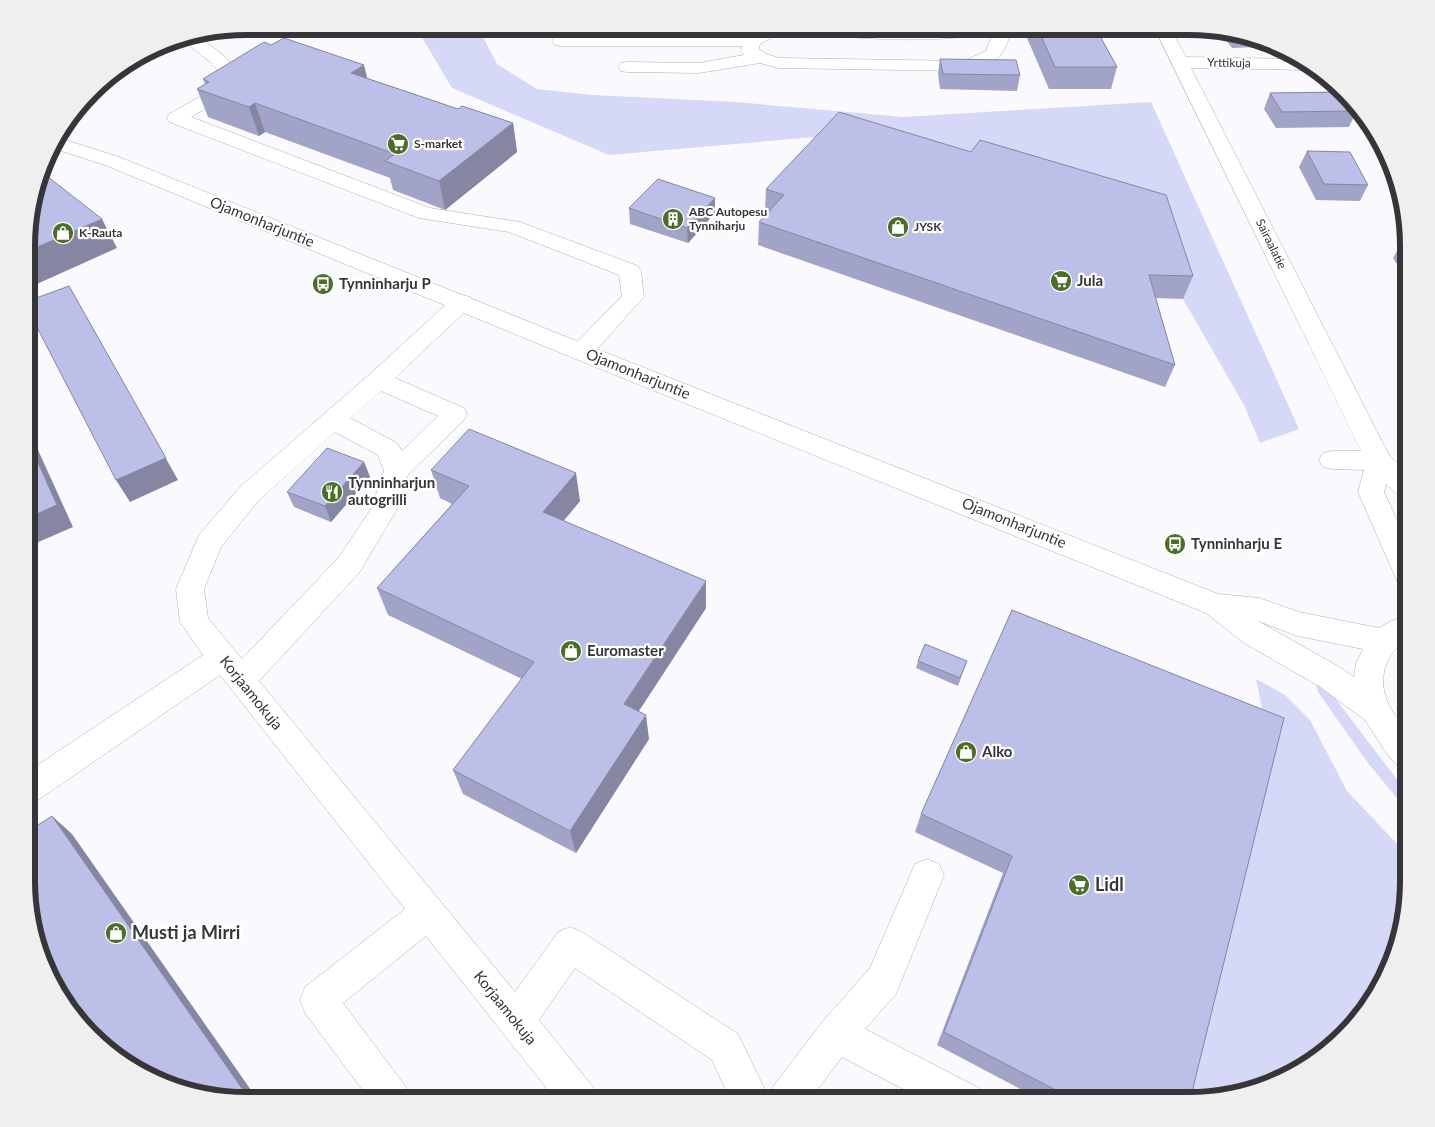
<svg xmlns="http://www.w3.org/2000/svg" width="1435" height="1127" font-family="Lato,sans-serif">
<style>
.green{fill:#d6d8f8}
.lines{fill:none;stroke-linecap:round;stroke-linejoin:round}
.minor-casing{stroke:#afafb4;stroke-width:1}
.major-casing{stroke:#afafb4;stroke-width:1}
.minor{fill:#fff;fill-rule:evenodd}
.major{fill:#fff;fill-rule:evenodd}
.wall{fill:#a2a4c7}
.shaded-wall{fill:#8486a2}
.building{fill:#bcbfe7;stroke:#8486a2}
.labels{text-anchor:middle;stroke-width:4.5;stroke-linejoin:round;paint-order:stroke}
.far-street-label{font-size:12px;fill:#363638;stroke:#fff}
.far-poi-label{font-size:12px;font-weight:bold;fill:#363638;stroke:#fff;text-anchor:start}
.street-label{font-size:15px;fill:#363638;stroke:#fff}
.poi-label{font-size:15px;font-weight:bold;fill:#363638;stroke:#fff;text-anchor:start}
.near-poi-label{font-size:18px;font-weight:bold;fill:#363638;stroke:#fff;text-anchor:start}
.rim{fill:none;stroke:#363638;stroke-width:6}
</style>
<rect width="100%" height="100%" fill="#f9f9fe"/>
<!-- green -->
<path class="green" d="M415 26H486L481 33 497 64 537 89 593 95 735 102 904 117 1151 102 1299 429 1260 443 1244 405 1183 299 1157 218 837 135 609 155 452 88Z
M1256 679 1285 695 1310 720 1347 791 1399 846 1408 869V895L1392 965 1354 1026 1273 1084 1189 1101H1177L1268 737Z
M1315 681 1332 694 1408 794V802L1396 797 1368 763 1318 692Z"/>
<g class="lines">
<!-- minor casing -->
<g class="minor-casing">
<path id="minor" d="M777 27 921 29 1012 27C1004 60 995 64 964 71L778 68 760 63 699 73 627 72 621 71 618 67 621 63 627 62 699 63 744 55 741 51 742 46H561L555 45 552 41 555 37 561 36H749L763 29ZM993 32 986 51 964 61 779 58 766 54 759 49 760 44 773 37 793 34C859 37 928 46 993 32Z
M1154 27H1170L1186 57 1299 59 1314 69 1308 70 1191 68 1389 455 1409 475V501L1400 498 1386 484 1384 492 1409 546 1408 586 1398 583 1358 492 1364 470 1332 469 1323 467 1319 460 1323 453 1332 451H1361Z
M196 35 222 54 248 82 245 86 191 117 430 208 520 222 638 266 641 271 644 297 589 358 581 360 573 358 569 352 573 346 622 296 619 275 509 232 419 218 169 122 167 118 169 114 228 81 210 62 179 37Z
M462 295 470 297 473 302 470 307 395 378 464 408 467 414 464 420 408 475 396 511 359 573 259 681 515 992 558 932 570 927 582 932 738 1034 768 1096 772 1088 823 1021 870 968 915 864 927 859 939 864 944 875 896 994 865 1029 979 1088 985 1101H926L842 1057 809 1101H731L712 1060 575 968 539 1020 593 1087 599 1100H556L426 936 343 1003 406 1087 412 1100H370L305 1013 300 1000 305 987 405 909 220 675 38 800 27 805V772L203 655 180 622 176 589 199 535 240 487 370 374 454 297ZM381 391 438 416 402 451 397 443 350 418ZM335 432 378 455 384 471 371 509 339 557 242 659 208 618 204 589 221 547 258 501Z"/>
</g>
<!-- major casing -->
<g class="major-casing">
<path id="major" d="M56 137 119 157 589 346 1218 594 1259 598 1299 612 1379 628 1389 622 1408 615V639C1383 653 1376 684 1391 709 1395 717 1406 726 1408 734 1411 744 1408 759 1408 769L1397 765 1387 754 1365 720 1319 686 1244 643 1206 613 573 358 105 165 52 148ZM1258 621 1298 636 1363 649 1356 663 1354 677 1341 668Z"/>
</g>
<!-- minor -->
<use href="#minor" class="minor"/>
<!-- major -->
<use href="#major" class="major"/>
</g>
<!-- wall -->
<path class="wall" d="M547 26H730L729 29 548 33Z
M1025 27H1095L1117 67 1111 89H1049L1024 31Z
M1220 31 1273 43 1277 46 1232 48 1220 32Z
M940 59 1020 75 1017 91 940 89 938 74Z
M367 78 458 109 513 123 517 152 445 210 393 190 390 178 265 132 259 136 208 117 197 89 205 84 203 79Z
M1342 92 1356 112 1349 127 1276 128 1264 109 1270 93Z
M1307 151 1368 185 1360 201 1316 200 1299 167Z
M766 189 1193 276 1183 299 1156 298 1175 365 1165 387 758 245 759 222 768 213 765 212Z
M715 198V213L688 243 630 224 629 208Z
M1402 242 1409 246V283L1393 258Z
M364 462 370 477 331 522 294 507 287 492Z
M431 470 580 501 563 521 706 608 639 711 649 739 576 853 463 794 453 770 522 679 388 615 377 588 452 504 440 498Z
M1012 610 1189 1101H1043L937 1045 1003 873 915 832 921 814Z
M918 661H967L958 686 916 668Z"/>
<!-- shaded-wall -->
<path class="shaded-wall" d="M364 65 371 93 351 73Z
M255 103 265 132 259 136 249 107Z
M513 123 517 152 445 210 439 181Z
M715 198V213L688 243 687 228Z
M102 219 117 248 28 288V251Z
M69 286 178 480 130 502 116 480Z
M28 428 73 527 27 547 28 518Z
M364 462 370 477 331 522 325 506Z
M576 473 580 501 548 540 543 512Z
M706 581V608L627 729 624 704Z
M646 715 649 739 576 853 570 831Z
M52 816 72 834 258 1100H250Z"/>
<!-- building -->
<path class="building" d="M1037 27H1095L1117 67H1055Z
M284 38 364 65 351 73 458 109 462 106 513 123 439 181 385 161 395 154 255 103 249 107 197 89 209 82 203 79 264 42 271 45Z
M940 59 1016 60 1020 75 943 74Z
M1342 92 1356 111 1282 112 1270 93Z
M839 112 971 152 980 140 1166 195 1193 276 1149 275 1175 365 759 222 784 195 766 189Z
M1307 151 1350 152 1368 185 1324 184Z
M43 173 102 219 28 251V217Z
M658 179 715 198 687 228 629 208Z
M1402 242H1408L1409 253Z
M69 286 166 458 116 480 28 310V301Z
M469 429 576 473 543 512 706 581 624 704 646 715 570 831 453 770 534 662 377 588 469 486 431 470Z
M28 440 57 505 28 518Z
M327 448 364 462 325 506 287 492Z
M1012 610 1284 718 1190 1100 1072 1101 1073 1099 944 1032 1012 856 921 814Z
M925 644 967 661 960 678 918 661Z
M52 816 250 1100H232L162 1084 101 1046 49 978 27 895V832Z"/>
<!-- icons -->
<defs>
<g id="supermarket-disc" transform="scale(1.125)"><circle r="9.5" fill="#4b6f28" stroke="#fff"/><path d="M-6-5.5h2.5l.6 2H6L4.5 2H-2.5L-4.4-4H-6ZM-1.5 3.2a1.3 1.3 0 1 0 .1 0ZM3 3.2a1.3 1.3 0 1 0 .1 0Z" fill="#fff"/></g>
<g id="building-disc" transform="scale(1.125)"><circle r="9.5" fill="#4b6f28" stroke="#fff"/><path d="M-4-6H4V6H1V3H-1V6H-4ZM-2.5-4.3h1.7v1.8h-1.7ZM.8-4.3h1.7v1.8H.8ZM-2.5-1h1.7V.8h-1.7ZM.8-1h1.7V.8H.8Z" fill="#fff"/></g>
<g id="shop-disc" transform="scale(1.125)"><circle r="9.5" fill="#4b6f28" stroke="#fff"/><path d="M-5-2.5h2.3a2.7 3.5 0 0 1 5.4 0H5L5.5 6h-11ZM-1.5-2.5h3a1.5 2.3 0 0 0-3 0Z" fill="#fff"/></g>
<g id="bus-disc" transform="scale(1.125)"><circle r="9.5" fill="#4b6f28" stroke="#fff"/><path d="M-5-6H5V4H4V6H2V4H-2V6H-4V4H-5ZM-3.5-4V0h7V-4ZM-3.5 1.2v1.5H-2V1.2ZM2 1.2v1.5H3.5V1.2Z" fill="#fff"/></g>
<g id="restaurant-disc" transform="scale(1.125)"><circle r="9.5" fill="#4b6f28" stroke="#fff"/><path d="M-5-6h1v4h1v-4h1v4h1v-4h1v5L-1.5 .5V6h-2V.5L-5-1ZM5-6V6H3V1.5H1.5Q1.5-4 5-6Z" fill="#fff"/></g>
</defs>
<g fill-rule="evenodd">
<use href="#supermarket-disc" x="398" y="144"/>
<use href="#building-disc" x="673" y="219"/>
<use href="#shop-disc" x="898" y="227"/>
<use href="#shop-disc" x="63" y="233"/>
<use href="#supermarket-disc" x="1061" y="281"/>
<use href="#bus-disc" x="323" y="284"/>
<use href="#restaurant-disc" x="332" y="492"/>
<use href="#bus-disc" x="1175" y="544"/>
<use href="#shop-disc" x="571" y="651"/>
<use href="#shop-disc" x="966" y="752"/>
<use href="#supermarket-disc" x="1079" y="885"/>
<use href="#shop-disc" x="116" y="933"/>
</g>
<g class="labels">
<!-- far-street labels -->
<g class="far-street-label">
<text transform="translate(1229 63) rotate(1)" y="4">Yrttikuja</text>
<text transform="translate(1271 244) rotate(64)" y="4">Sairaalatie</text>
</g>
<!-- far-poi labels -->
<g class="far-poi-label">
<text x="414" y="148">S-market</text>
<text x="689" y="216">ABC Autopesu<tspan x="689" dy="14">Tynniharju</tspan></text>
<text x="914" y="231">JYSK</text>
<text x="79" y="237">K-Rauta</text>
</g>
<!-- street labels -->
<g class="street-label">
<text transform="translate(262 222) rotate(22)" y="5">Ojamonharjuntie</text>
<text transform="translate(638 374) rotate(22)" y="5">Ojamonharjuntie</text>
<text transform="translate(1014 523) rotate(22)" y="5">Ojamonharjuntie</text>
<text transform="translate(251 693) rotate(51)" y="5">Korjaamokuja</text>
<text transform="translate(505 1008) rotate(51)" y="5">Korjaamokuja</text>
</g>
<!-- poi labels -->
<g class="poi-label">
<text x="1077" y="286">Jula</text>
<text x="339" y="289">Tynninharju P</text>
<text x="348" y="488">Tynninharjun<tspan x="348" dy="17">autogrilli</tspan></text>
<text x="1191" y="549">Tynninharju E</text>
<text x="587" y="656">Euromaster</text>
<text x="982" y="757">Alko</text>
</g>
<!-- near-poi labels -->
<g class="near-poi-label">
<text x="1095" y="891">Lidl</text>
<text x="132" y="939">Musti ja Mirri</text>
</g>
</g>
<!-- crop -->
<path d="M0 0H1435V1127H0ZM246 35H1189A211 211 0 0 1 1400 246V881A211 211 0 0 1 1189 1092H246A211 211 0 0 1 35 881V246A211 211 0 0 1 246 35Z" fill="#efefef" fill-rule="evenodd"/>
<path class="rim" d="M246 35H1189A211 211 0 0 1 1400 246V881A211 211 0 0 1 1189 1092H246A211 211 0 0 1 35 881V246A211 211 0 0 1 246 35Z"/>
</svg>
